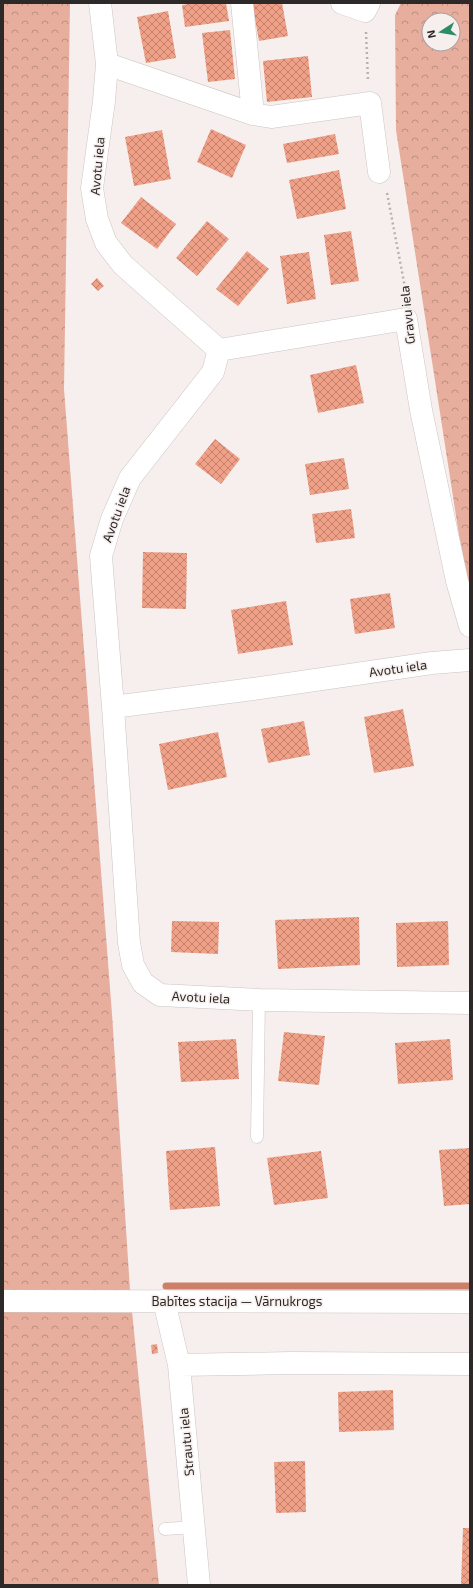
<svg xmlns="http://www.w3.org/2000/svg" width="473" height="1588" font-family="'Exo 2',sans-serif">
<style>
.forest{fill:url(#forest-crowns);fill-rule:evenodd}
.lines{fill:none;stroke-linecap:round;stroke-linejoin:round}
.stream{stroke:#cd8069;stroke-width:7}
.building{fill:url(#building-cross-hatch)}
.service-casing{stroke:#cbc4c2;stroke-width:13}
.minor-casing{stroke:#cbc4c2;stroke-width:23}
.secondary-casing{stroke:#cbc4c2;stroke-width:23}
.path{stroke:#b7b1b0;stroke-width:2.5;stroke-dasharray:2 3;stroke-linecap:butt}
.service{stroke:#fff;stroke-width:12}
.minor{stroke:#fff;stroke-width:22}
.secondary{stroke:#fff;stroke-width:22}
.labels{text-anchor:middle;stroke-width:3;stroke-linejoin:round;paint-order:stroke}
.street-label{font-size:13px;fill:#2c2928;stroke:#f6efed}
</style>
<defs>
<pattern id="forest-crowns" width="20" height="18" patternUnits="userSpaceOnUse"><rect width="20" height="18" fill="#e7ae9d"/><path d="M2 6a3 3 0 1 1 6 0M12 15a3 3 0 1 1 6 0" fill="none" stroke="#bb8e80"/></pattern>
<pattern id="building-cross-hatch" width="8" height="8" patternUnits="userSpaceOnUse"><rect width="8" height="8" fill="#f0a087"/><path d="M0 0l8 8M0 8l8-8" fill="none" stroke="#c3826e"/></pattern>
</defs>
<rect width="100%" height="100%" fill="#f6efed"/>
<!-- forest -->
<path class="forest" d="M3 3H70L64 389 112 1014 130 1290H3Z
M401 3H470V590L459 535 396 130 395 15ZM429 20H453V44H429Z
M132 1311 159 1585H3V1312Z"/>
<g class="lines">
<!-- stream -->
<path class="stream" d="M166 1286H470"/>
</g>
<!-- building -->
<path class="building" d="M194 3H226L229 21 185 27 182 5Z
M252 3H282L288 36 259 41Z
M168 11 176 58 146 63 137 17Z
M230 30 235 79 208 82 202 33Z
M308 56 312 97 267 102 263 61Z
M211 129 246 145 232 178 197 162Z
M162 130 171 179 134 186 125 137Z
M335 134 339 154 287 163 283 144Z
M339 170 346 209 297 219 289 180Z
M141 197 176 224 157 249 121 223Z
M207 221 229 239 197 276 176 258Z
M351 231 359 281 331 285 324 235Z
M247 251 269 269 238 306 216 289Z
M309 252 316 299 287 304 280 256Z
M97 278 104 286 98 291 91 284Z
M356 365 364 403 318 413 310 375Z
M215 439 240 459 221 484 195 464Z
M344 458 349 489 310 495 305 464Z
M351 509 355 538 316 543 312 514Z
M143 552 187 553 186 609 142 608Z
M390 593 395 628 355 634 350 599Z
M286 601 293 645 238 654 231 610Z
M403 709 414 766 374 773 364 717Z
M304 721 310 755 268 763 261 729Z
M218 732 227 777 168 790 159 744Z
M359 917 360 965 278 969 275 920Z
M172 921 219 922 218 954 171 952Z
M448 921 449 965 397 967 396 923Z
M284 1032 325 1036 319 1085 278 1081Z
M236 1039 239 1079 181 1082 178 1042Z
M450 1039 453 1080 398 1084 395 1043Z
M215 1147 220 1206 170 1210 166 1151Z
M470 1148V1204L444 1206 439 1150Z
M321 1151 328 1198 274 1205 267 1158Z
M157 1344 158 1353 152 1354 151 1345Z
M393 1390 394 1430 339 1432 338 1392Z
M305 1461 306 1512 276 1513 274 1462Z
M463 1528H470V1585H461Z"/>
<g class="lines">
<!-- service casing -->
<g class="service-casing">
<path id="service" d="M257 1137 259 1000
M165 1529 194 1527"/>
</g>
<!-- minor casing -->
<g class="minor-casing">
<path id="minor" d="M100 3 107 64 104 101 92 188 97 219 106 243 123 265 219 350 406 319 421 410 457 581 470 626
M242 3 253 114 271 117 370 103 379 172
M342 3 365 11 369 3
M107 64 253 114
M219 350 213 372 130 478 112 519 101 556 113 707 253 689 432 663 470 660
M113 707 129 943 133 965 143 983 160 995 259 1000 470 1003
M164 1301 179 1365 199 1585
M179 1365 291 1363 470 1364"/>
</g>
<!-- secondary casing -->
<g class="secondary-casing">
<path id="secondary" d="M3 1301 470 1302"/>
</g>
<!-- path -->
<path class="path" d="M366 32 368 81
M387 193 407 298"/>
<!-- service -->
<use href="#service" class="service"/>
<!-- minor -->
<use href="#minor" class="minor"/>
<!-- secondary -->
<use href="#secondary" class="secondary"/>
</g>
<g class="labels">
<!-- street labels -->
<g class="street-label">
<text transform="translate(97 166) rotate(-85)" y="5">Avotu iela</text>
<text transform="translate(407 315) rotate(-96)" y="5">Gravu iela</text>
<text transform="translate(116 514) rotate(-70)" y="5">Avotu iela</text>
<text transform="translate(398 668) rotate(-8)" y="5">Avotu iela</text>
<text transform="translate(201 997) rotate(3)" y="5">Avotu iela</text>
<text x="237" y="1306">Babītes stacija — Vārnukrogs</text>
<text transform="translate(186 1442) rotate(-95)" y="5">Strautu iela</text>
</g>
</g>
<!-- border -->
<rect width="473" height="1588" fill="none" stroke="#2c2928" stroke-width="8"/>
<!-- north arrow -->
<g transform="translate(441 32) rotate(258)"><circle r="19" fill="#f6efed" stroke="#a5a09e"/>
<path d="M0-3L7 15L0 10L-7 15Z" fill="#2c8c65"/>
<text y="-6" font-size="11" font-weight="bold" text-anchor="middle" fill="#2c2928">N</text>
</g>
</svg>
